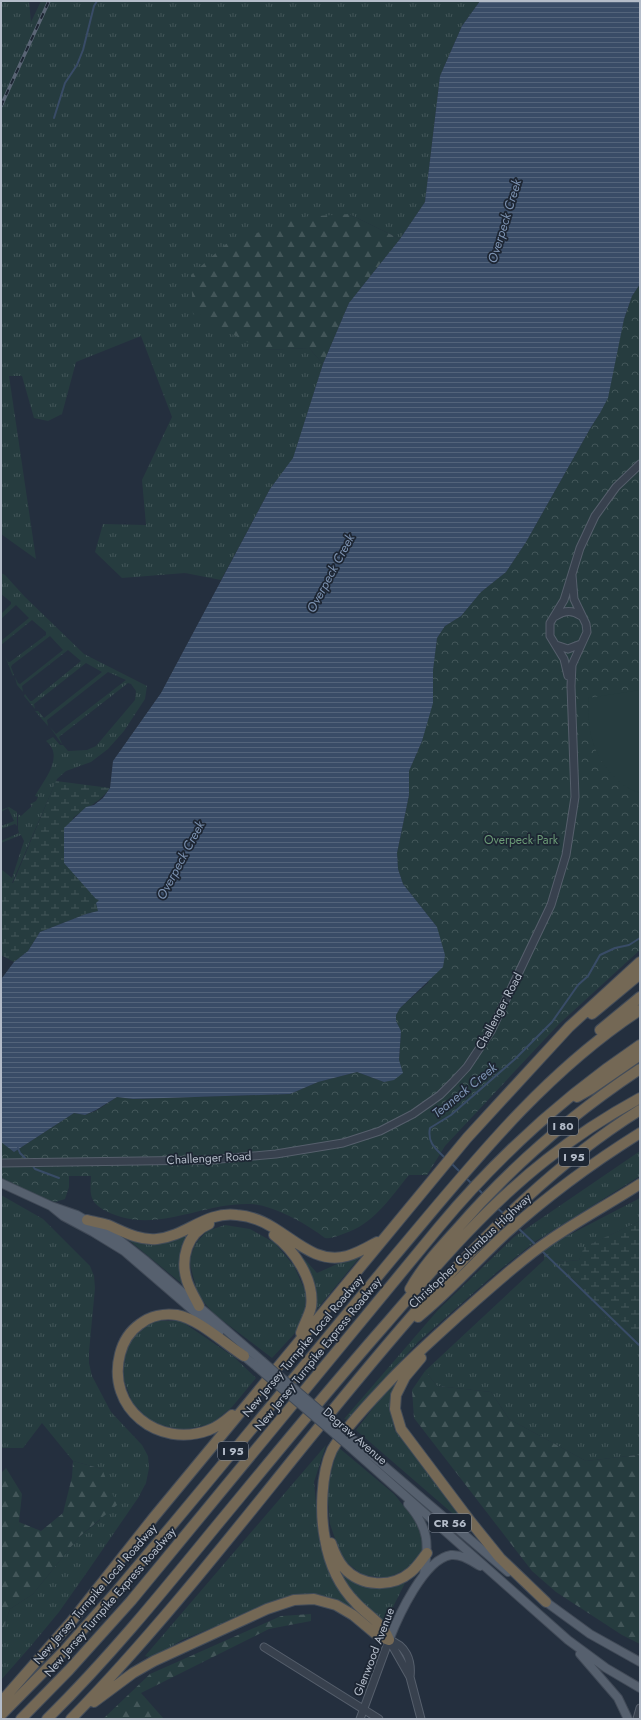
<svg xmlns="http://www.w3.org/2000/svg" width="641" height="1720" font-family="Jost,sans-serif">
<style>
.grass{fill:url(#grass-tufts)}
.forest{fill:url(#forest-firs)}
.wetland{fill:url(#wetland-marsh)}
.park{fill:url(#park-crowns)}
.pitch{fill:#263c3f}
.water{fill:url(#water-rules)}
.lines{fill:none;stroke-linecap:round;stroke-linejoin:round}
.stream{stroke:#394c67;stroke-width:2}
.minor-casing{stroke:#565f6c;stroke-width:9}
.major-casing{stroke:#414a57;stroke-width:10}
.highway-casing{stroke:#434c59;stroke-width:12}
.minor{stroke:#38414e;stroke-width:7}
.major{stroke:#56606e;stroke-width:8}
.highway{stroke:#746855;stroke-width:10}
.rail-casing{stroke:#5a6575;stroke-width:3.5}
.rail{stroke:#1d2633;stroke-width:2;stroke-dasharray:6;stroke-linecap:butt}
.major-bridge-casing{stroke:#414a57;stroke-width:10;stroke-linecap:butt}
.major-bridge{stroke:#56606e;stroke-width:8}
.labels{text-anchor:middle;stroke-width:3.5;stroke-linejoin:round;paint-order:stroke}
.shield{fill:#1d2633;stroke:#878f9c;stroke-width:1}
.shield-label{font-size:11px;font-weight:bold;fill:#b4bcc9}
.park-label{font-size:12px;fill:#6b9a76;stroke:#1d2633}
.street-label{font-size:12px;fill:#b4bcc9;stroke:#1d2633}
.water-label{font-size:13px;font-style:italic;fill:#7c92b1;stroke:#1d2633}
</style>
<defs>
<pattern id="grass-tufts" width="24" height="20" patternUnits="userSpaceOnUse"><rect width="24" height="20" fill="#263c3f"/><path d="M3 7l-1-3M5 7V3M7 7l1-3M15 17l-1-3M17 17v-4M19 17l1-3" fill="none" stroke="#435659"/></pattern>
<pattern id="forest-firs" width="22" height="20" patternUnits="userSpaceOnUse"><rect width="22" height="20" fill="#263c3f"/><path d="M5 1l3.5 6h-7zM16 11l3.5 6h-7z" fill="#435659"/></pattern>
<pattern id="wetland-marsh" width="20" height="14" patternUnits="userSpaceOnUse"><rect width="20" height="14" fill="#263c3f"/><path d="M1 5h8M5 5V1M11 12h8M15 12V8" fill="none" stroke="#435659"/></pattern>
<pattern id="park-crowns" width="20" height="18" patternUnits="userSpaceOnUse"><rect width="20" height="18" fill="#263c3f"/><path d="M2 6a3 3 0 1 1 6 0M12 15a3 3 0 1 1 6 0" fill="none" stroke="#435659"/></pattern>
<pattern id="water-rules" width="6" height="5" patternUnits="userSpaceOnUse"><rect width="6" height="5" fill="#394c67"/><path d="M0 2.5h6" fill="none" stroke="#53647b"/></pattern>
</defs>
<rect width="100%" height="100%" fill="#242f3e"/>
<!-- grass -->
<path class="grass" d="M1 1H29L31 22 41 1H480L462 26 440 76 425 202 400 239 349 214 263 350 309 348 323 364 293 459 270 489 221 580 185 573 122 578 95 552 103 524 146 525 142 480 172 417 141 336 76 362 62 414 48 421 34 418 22 376H9L36 559 1 534Z
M1 573 5 575 25 597 84 654 147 686 145 699 124 731 108 749 91 762 66 771 57 779 12 883 3 880 1 883V869L12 878 24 841 21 835 1 843V841L19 833 18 829V814L21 816 32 806 30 804 36 801 38 797 35 796C44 780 65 756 46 741L53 737 60 745H63L68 751 87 750 96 746 135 700 136 691 131 684 128 683 59 737 62 744 61 743 50 727 56 734 126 680 108 672 47 720 48 726 35 711H38L44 718 102 672 86 663 34 704 35 709 24 696 25 694 30 701H32L81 661 68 650 22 686 23 692 17 685 15 677 18 683 20 684 63 650 50 636 12 665 11 667 14 675 13 676 5 656 8 662H10L46 635V632L32 620 1 645V641L29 618 16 605 1 619V614L11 604V602L1 594Z
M9 807 17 812V826L15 824 1 829V826L14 821 8 808 1 812V810Z
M640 1151V1176L536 1241 497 1272 418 1342 348 1420 344 1419 438 1310 514 1237Z
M1 1195 43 1219 90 1266 94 1276 95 1288 89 1352V1363L92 1376 111 1412 142 1445 148 1456 149 1468 146 1483 138 1498 92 1565 59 1612 30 1647 1 1680V1636L10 1609 33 1594 79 1537 100 1520 102 1469 73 1461 42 1423 23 1448H1Z
M640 1198V1221L585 1247 579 1260 559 1262 610 1323 637 1335 640 1339V1456L637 1455 586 1461 509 1419 491 1392 437 1386 425 1371 544 1260V1248Z
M225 1225 250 1229 275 1243 294 1266 306 1293 305 1314 296 1332 272 1358 214 1314 198 1295 189 1260 196 1243 207 1231Z
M195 1227 183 1245 181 1261V1283L125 1237 150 1243Z
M291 1244 317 1273 364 1252 313 1314 315 1295Z
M153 1321H181L234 1357 256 1378 232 1407 211 1424 182 1430 151 1422 132 1402 123 1377 125 1357 131 1339Z
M394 1381 391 1405 394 1429 467 1526 356 1430Z
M326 1445 314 1482 319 1533 331 1578 352 1607 319 1594H296L182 1640 152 1658 145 1656Z
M338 1447 394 1494 415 1520 422 1534V1550L412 1566 388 1578 363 1575 342 1559 330 1524 327 1487Z
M337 1564 381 1587 405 1583 386 1621C365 1611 340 1588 337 1564Z"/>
<!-- forest -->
<path class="forest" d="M349 214 400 239 349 303 323 364 309 348 263 350 193 314 191 275 226 244 301 217Z
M425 1371 437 1386 491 1392 509 1419 586 1461 637 1455 640 1456V1644L622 1635 556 1592 532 1571 414 1418 412 1390Z
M73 1461 102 1469 117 1505 79 1537 33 1594 10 1609 1 1636V1473L6 1468 22 1494 19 1522 41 1531 63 1513 72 1477Z
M311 1614V1621L269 1629 141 1693 164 1719H103L150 1674 281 1616Z"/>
<!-- wetland -->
<path class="wetland" d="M56 781 110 788C98 804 88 806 73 818L99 900V911L86 914 40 932 28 951 14 962 1 955V883L3 880 13 883Z
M640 1221V1339L637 1335 610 1323 559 1262 579 1260 584 1247Z"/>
<!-- park -->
<path class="park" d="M640 284V950L559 1024 445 1146 427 1175H409C390 1198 373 1225 343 1234 337 1236 331 1239 325 1238 307 1224 273 1205 251 1204 202 1202 157 1234 110 1213 104 1210 96 1206 93 1200 89 1193 91 1183 91 1176H69V1187L65 1199 55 1202 41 1198 1 1178V1141L14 1152 74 1113 85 1115 96 1111 117 1097 133 1099 290 1094 318 1082 357 1072 384 1082 399 1060 401 1032 396 1021V1015L400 1008 428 983 437 927 403 884 398 869 397 853 409 795V771L422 741 437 638 445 626 461 616 481 592 506 572 526 542 591 427 600 413 624 319 632 296Z"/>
<!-- pitch -->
<path class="pitch" d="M640 690V793C617 786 598 762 592 739 588 726 589 711 588 698Z"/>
<!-- water -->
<path class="water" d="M480 1H640V284L632 296 624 319 608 398 600 413 591 427 526 542 506 572 481 592 461 616 445 626 437 638 433 670V703L422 741 409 771V795L397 853 398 869 403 884 437 927 445 955 443 967 400 1008 396 1015V1021L401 1031 399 1060 403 1073 394 1080 384 1082 357 1072 318 1082 290 1094 133 1099 117 1097 96 1110 85 1115 74 1113 14 1152 1 1142 2 978 14 962 28 951 40 932 86 914 98 911 96 903 99 900 96 899 64 863V828L86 807 94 805 103 798 110 788 113 761 161 693 270 489 293 458 323 364 349 303 400 239 425 202 440 76 462 26Z"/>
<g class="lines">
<!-- stream -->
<path class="stream" d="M54 118 65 83 77 65 83 50 94 6 97 1
M18 1148 20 1153 27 1160
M446 1159C436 1149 427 1143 430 1128L451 1115 515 1059 552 1022 578 985 588 976 600 955 615 948 629 945 640 938
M451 1163 461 1173
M32 1165 35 1169 59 1178
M465 1177 472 1184
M477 1188 484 1195
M497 1208 504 1214
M517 1227 537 1246
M542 1251 640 1346"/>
<!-- minor casing -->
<g class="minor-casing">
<path id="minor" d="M556 616C564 610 573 610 581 616
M556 645 568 649 581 644
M568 676 564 659 550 636V623L564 600 580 548 595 516 616 487 640 464
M1 1163 209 1160 276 1154 343 1143 380 1131 413 1114 440 1095 453 1082 467 1067 491 1031 551 905 566 855 575 797 571 686 572 665 587 632 586 624 574 599 572 575
M389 1640 410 1677 421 1719
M389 1640C406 1645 412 1660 410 1677
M264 1647 379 1719
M360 1719 389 1640
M637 1719 640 1708"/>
</g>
<!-- major casing -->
<g class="major-casing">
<path id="major" d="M1 1183 51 1206 77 1215 118 1239 146 1261 262 1361
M52 1207 63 1216 93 1232 124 1251 219 1333
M239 1352 257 1367
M355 1441 508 1572
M350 1447 568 1640 606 1668 640 1688
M408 1504C429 1528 429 1544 424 1574
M542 1599 590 1634 640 1662
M389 1640C398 1617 424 1559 451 1555 462 1554 471 1561 480 1566
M580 1654 618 1698 628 1719"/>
</g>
<!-- highway casing -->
<g class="highway-casing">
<path id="highway" d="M592 1014 640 974
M600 1030 640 997
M577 1097 591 1089 640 1055
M87 1220C94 1222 102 1223 108 1225 124 1232 140 1241 157 1239 187 1236 205 1211 237 1215 250 1216 263 1221 274 1228 297 1242 318 1264 347 1256 358 1253 368 1247 377 1242
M274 1235C294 1250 315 1280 311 1307 309 1316 304 1324 301 1333
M410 1289C422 1267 440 1248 457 1229 510 1168 572 1114 640 1069
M199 1306C195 1298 190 1290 187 1281 180 1259 187 1233 209 1224
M418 1317C449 1292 475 1262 504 1235 546 1197 592 1163 640 1133
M421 1358 405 1377 396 1395 395 1409 401 1429 471 1522 500 1558 546 1602
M232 1415C225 1421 218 1427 209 1430 159 1449 106 1408 120 1354 123 1342 130 1331 140 1324 150 1316 164 1313 177 1315 199 1319 225 1344 244 1356
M331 1543C334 1552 338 1561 344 1568 361 1587 392 1588 411 1572 418 1566 422 1559 427 1553
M389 1640C383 1623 368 1616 356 1603 339 1586 329 1563 325 1539 320 1514 321 1473 332 1450 343 1430 370 1402 386 1385 408 1361 432 1340 456 1318 486 1292 514 1265 547 1242 577 1221 609 1204 640 1184
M1 1702 71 1622 154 1517 467 1138 569 1027 640 962
M94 1702 133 1673 154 1661 267 1609 294 1600 314 1599 336 1605 353 1615 378 1636 389 1640
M1 1715 64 1651 115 1593C209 1482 300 1370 393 1258 469 1168 541 1075 640 1010
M21 1719 69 1670 131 1601 439 1227C499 1155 563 1097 640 1045
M47 1719C107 1660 160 1595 213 1530 270 1461 327 1391 386 1324 436 1266 486 1207 546 1160 576 1136 607 1116 640 1098
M71 1719C198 1589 303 1438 424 1302 489 1231 558 1161 640 1110"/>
</g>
<!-- minor -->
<use href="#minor" class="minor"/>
<!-- major -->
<use href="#major" class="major"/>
<!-- highway -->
<use href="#highway" class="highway"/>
<!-- rail casing -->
<g class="rail-casing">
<path id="rail" d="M1 106 49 1"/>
</g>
<!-- rail -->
<use href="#rail" class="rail"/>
<!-- major-bridge casing -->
<g class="major-bridge-casing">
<path id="major-bridge" d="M262 1361 355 1441
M257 1367 350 1447"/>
</g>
<!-- major-bridge -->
<use href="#major-bridge" class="major-bridge"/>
</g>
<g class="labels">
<!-- shield labels -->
<g class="shield">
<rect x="548" y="1117" width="30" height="18" rx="3"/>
<rect x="559" y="1148" width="30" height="18" rx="3"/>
<rect x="218" y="1442" width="30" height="18" rx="3"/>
<rect x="429" y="1514" width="42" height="18" rx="3"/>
</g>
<g class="shield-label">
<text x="563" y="1130">I 80</text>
<text x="574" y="1161">I 95</text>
<text x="233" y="1455">I 95</text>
<text x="450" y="1527">CR 56</text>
</g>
<!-- park labels -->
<g class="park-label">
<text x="521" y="844">Overpeck Park</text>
</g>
<!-- street labels -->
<g class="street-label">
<text transform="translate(499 1011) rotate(-62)" y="4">Challenger Road</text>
<text transform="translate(209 1158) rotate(-3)" y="4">Challenger Road</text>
<text transform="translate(470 1251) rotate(-43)" y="4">Christopher Columbus Highway</text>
<text transform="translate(303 1346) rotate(-50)" y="4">New Jersey Turnpike Local Roadway</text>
<text transform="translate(318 1354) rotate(-51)" y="4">New Jersey Turnpike Express Roadway</text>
<text transform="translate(355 1436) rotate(41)" y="4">Degraw Avenue</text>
<text transform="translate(95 1594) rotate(-49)" y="4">New Jersey Turnpike Local Roadway</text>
<text transform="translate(110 1602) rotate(-49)" y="4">New Jersey Turnpike Express Roadway</text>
<text transform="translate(374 1652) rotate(-69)" y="4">Glenwood Avenue</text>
</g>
<!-- water labels -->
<g class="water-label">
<text transform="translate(504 221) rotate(-73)" y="5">Overpeck Creek</text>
<text transform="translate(330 573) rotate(-62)" y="5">Overpeck Creek</text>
<text transform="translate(180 860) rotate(-62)" y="5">Overpeck Creek</text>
<text transform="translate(464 1090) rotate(-39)" y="5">Teaneck Creek</text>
</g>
</g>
<!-- border -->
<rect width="641" height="1720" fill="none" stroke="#b4bcc9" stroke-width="4"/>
</svg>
